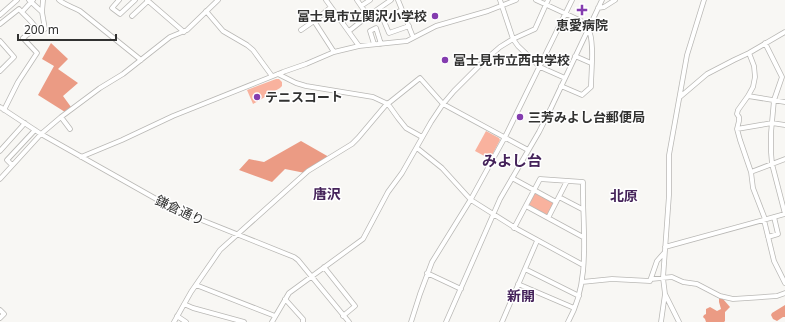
<svg xmlns="http://www.w3.org/2000/svg" width="785" height="322" font-family="'Noto Sans','Noto Sans JP',sans-serif">
<style>
.green{fill:#f9b29e}
.forest{fill:#eb9b84}
.lines{fill:none;stroke-linecap:round;stroke-linejoin:round}
.minor-casing{stroke:#b9b8b5;stroke-width:5.5}
.minor{stroke:#fff;stroke-width:4}
.poi-dot{fill:#843caf;stroke:#fff;stroke-width:1.5}
.labels{text-anchor:middle;stroke-width:3;stroke-linejoin:round;paint-order:stroke}
.poi-label{font-size:13px;font-weight:bold;fill:#323231;stroke:#fff;text-anchor:start}
.street-label{font-size:13px;fill:#323231;stroke:#fff}
.neighbourhood-label{font-size:14px;font-weight:bold;fill:#45235a;stroke:#fff}
.quarter-label{font-size:15px;font-weight:bold;fill:#45235a;stroke:#fff}
</style>
<rect width="100%" height="100%" fill="#f8f7f4"/>
<!-- green -->
<path class="green" d="M276 79H279L282 82V86L280 88 253 104 247 90Z
M486 131 499 138 500 140 490 159 475 151Z
M534 193H536L554 202V203L548 215H547L529 205Z"/>
<!-- forest -->
<path class="forest" d="M51 43 68 59 58 69 78 83 63 96 71 107 65 112 38 95 54 66 42 59Z
M301 141 329 157 305 173 285 169 272 182 239 170 249 159 264 162Z
M719 298 723 299 730 307 725 312V321L724 322H706L705 319 703 317 704 315 706 314V309L710 307 717 311 721 309 719 302Z
M785 305V317H783L777 321 773 319 771 315 772 313Z"/>
<g class="lines">
<!-- minor casing -->
<g class="minor-casing">
<path id="minor" d="M29 0 42 12 43 0
M59 0C65 5 73 7 80 11L141 60
M119 0 112 8 120 14 135 0
M147 0 184 32
M326 0 359 46
M357 0 368 16 391 0
M398 0 413 37
M500 0 513 39 518 46 540 67 565 78
M536 0 590 25
M361 6 370 0
M331 7 314 21 334 52
M598 8 604 7 615 0
M402 10 383 19 389 33 409 26
M206 11 223 31 247 45 253 50 272 76
M22 12 33 0
M42 12 45 29
M0 15 17 0
M132 16 148 1
M0 24 19 9C25 16 31 20 36 28L23 38 37 53 18 82 4 110
M301 30 314 21
M349 31 368 16
M0 41 14 57 0 71
M765 43 782 77 774 100 771 133V152L772 164 785 214
M374 44 370 31 376 28 381 44
M749 53 754 66 755 77 753 87 748 96 738 110 737 114 739 117V121L737 129 740 140 751 172 753 188 765 219
M575 56 591 63
M278 74 296 83 306 86 373 97 388 104 398 118 406 128 422 137
M561 86 582 95 591 87C591 73 595 39 588 29
M748 96 785 102
M680 97 707 74 734 60 749 53 785 32
M0 107 41 134 174 209 294 257 298 260 349 322
M61 117 70 129
M737 129 772 123 785 125
M417 148 442 168 471 200 517 229 583 265
M0 151 25 123
M81 157 122 140 173 116 283 72 306 64 334 52 359 46 407 41 436 26 488 11 516 0
M12 165 7 160 35 130
M751 172 785 159
M512 178 556 202
M0 179 41 134 61 117 100 88 123 74 170 37 187 30 218 0
M559 197 582 209
M526 206 583 237
M548 218 567 181
M764 220 774 261 785 283
M514 228 540 179 583 182C582 228 592 280 568 322
M768 237 778 234 774 217
M665 247 785 214
M324 267 355 306 343 316
M525 269 579 296
M427 273 461 289
M651 279 672 277 683 282 697 284 720 296 733 299 777 296 785 293
M582 282 612 279 650 281 657 261 664 253
M518 284 574 308
M196 285 275 316
M665 294 679 322
M285 299 303 319V322
M184 304 193 308 244 322
M0 310 4 314 0 318
M177 316 186 322
M174 322 191 292 220 250 308 171 352 144 358 138 385 106 420 78 443 104 528 150
M272 322 289 293 363 239 388 192 402 173 431 122 443 104 454 91 485 60 500 47 513 39 535 29 548 0
M411 322 420 294 432 262 471 199 505 137 572 0
M446 322 500 199 539 132 551 108 602 0
M502 322 537 241
M661 322 665 294 663 278 669 195V155L687 55 704 0"/>
</g>
<!-- minor -->
<use href="#minor" class="minor"/>
</g>
<!-- markers -->
<g class="poi-dot">
<path d="M580 4h4v4h4v4h-4v4h-4v-4h-4v-4h4z"/>
<circle cx="435" cy="16" r="4"/>
<circle cx="445" cy="60" r="4"/>
<circle cx="257" cy="97" r="4"/>
<circle cx="520" cy="117" r="4"/>
</g>
<g class="labels">
<!-- poi labels -->
<g class="poi-label">
<text x="427" y="21" text-anchor="end">富士見市立関沢小学校</text>
<text x="582" y="30" text-anchor="middle">恵愛病院</text>
<text x="453" y="65">富士見市立西中学校</text>
<text x="265" y="102">テニスコート</text>
<text x="528" y="122">三芳みよし台郵便局</text>
</g>
<!-- street labels -->
<g class="street-label">
<text transform="translate(180 210) rotate(25)" y="5">鎌倉通り</text>
</g>
<!-- neighbourhood labels -->
<g class="neighbourhood-label">
<text x="327" y="199">唐沢</text>
<text x="624" y="201">北原</text>
<text x="521" y="301">新開</text>
</g>
<!-- quarter labels -->
<g class="quarter-label">
<text x="512" y="166">みよし台</text>
</g>
</g>
<!-- scale -->
<path d="M18 34v6h98v-6" fill="none" stroke="#323231" stroke-width="2"/>
<text x="24" y="34" font-size="12" fill="#323231" stroke="#ffffff" stroke-width="3" paint-order="stroke">200 m</text>
</svg>
